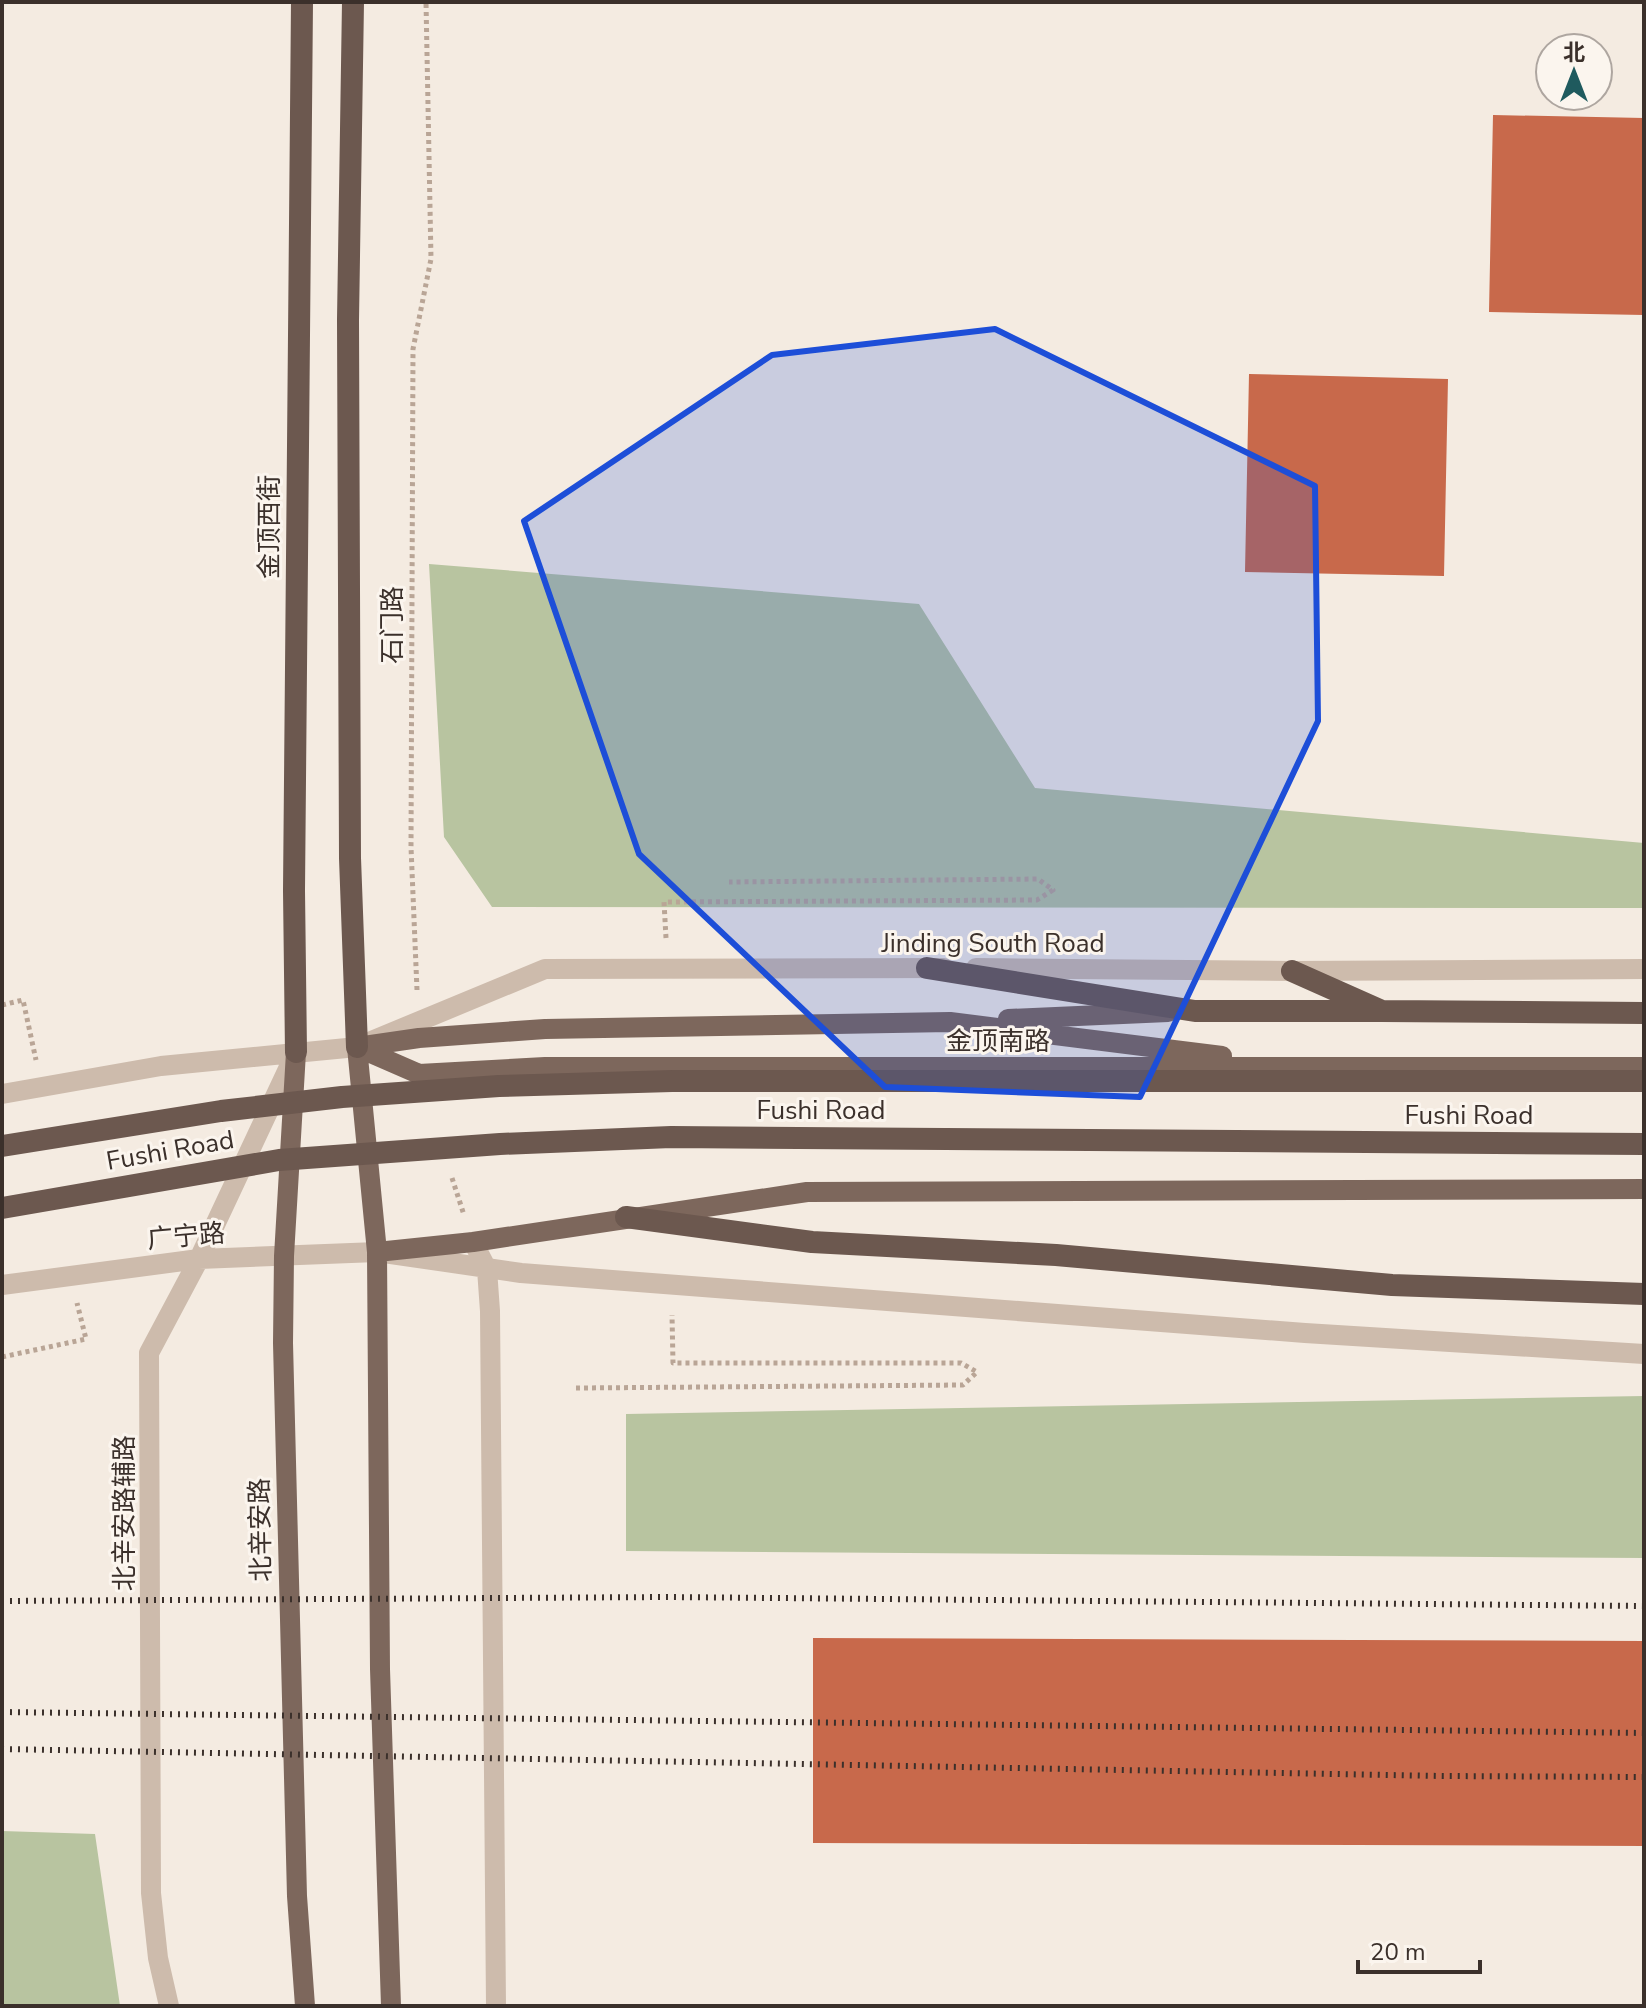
<svg xmlns="http://www.w3.org/2000/svg" width="1646" height="2008" font-family="'Nunito Sans','Noto Sans SC',sans-serif">
<style>
.green{fill:#b8c4a0}
.building{fill:#c8694b}
.lines{fill:none;stroke-linecap:round;stroke-linejoin:round}
.path{stroke:#b9a596;stroke-width:5;stroke-dasharray:4 4;stroke-linecap:butt}
.tertiary{stroke:#cdbbac;stroke-width:20}
.primary{stroke:#7d675c;stroke-width:20}
.trunk{stroke:#6c584f;stroke-width:22}
.rail{stroke:#3b302b;stroke-width:6;stroke-dasharray:2 6;stroke-linecap:butt}
.marked{fill:#1d4ed8;fill-opacity:0.2;stroke:#1d4ed8;stroke-width:6;stroke-linejoin:round}
.labels{text-anchor:middle;stroke-width:6;stroke-linejoin:round;paint-order:stroke}
.street-label{font-size:26px;fill:#3b302b;stroke:#fbf5ee}
</style>
<rect width="100%" height="100%" fill="#f4ebe1"/>
<!-- green -->
<path class="green" d="M429 564 919 604 1035 788 1644 843V908L492 907 444 837Z
M1644 1396V1558L626 1551V1414Z
M2 1831 95 1834 120 2006H2Z"/>
<!-- building -->
<path class="building" d="M1493 115 1644 118V315L1489 312Z
M1249 374 1448 379 1444 576 1245 572Z
M813 1638 1644 1641V1846L813 1843Z"/>
<g class="lines">
<!-- path -->
<path class="path" d="M666 938 664 902 1037 900 1053 890 1038 879 729 882
M417 990 411 847 413 349 431 259 426 2
M2 1005 23 1000 36 1060
M452 1178 464 1215
M2 1357 86 1339 77 1303
M576 1388 963 1385 977 1372 961 1363H673L672 1315"/>
<!-- tertiary -->
<path class="tertiary" d="M976 968 1292 971 1644 969
M2 1094 161 1066 357 1047 545 969 944 968
M473 1242 487 1269 490 1311 496 2006
M2 1285 199 1259 377 1252 521 1273 1305 1333 1644 1354
M169 2006 158 1958 151 1893 149 1353 199 1259 296 1052"/>
<!-- primary -->
<path class="primary" d="M1008 1019 1168 1012
M357 1047 419 1074 545 1067H1644
M357 1047 377 1252 380 1669 391 2006
M357 1047 419 1038 545 1029 950 1022 1222 1056
M296 1052 284 1256 283 1343 297 1896 305 2006
M377 1252 473 1242 807 1192 1644 1189"/>
<!-- trunk -->
<path class="trunk" d="M353 2 348 320 350 858 357 1047
M927 968 1195 1011H1382
M1292 971 1382 1011 1644 1013
M296 1052 294 891 302 2
M2 1146 221 1111 342 1097 499 1086 672 1081H1644
M2 1208 279 1160 500 1144 671 1137 1644 1144
M626 1217 812 1242 1056 1255 1392 1285 1644 1294"/>
<!-- rail -->
<path class="rail" d="M2 1601 666 1597 1644 1606
M2 1712 1644 1733
M2 1749 1442 1776 1644 1777"/>
</g>
<!-- marked area -->
<path class="marked" d="M995 329 1315 486 1318 721 1140 1097 885 1087 639 854 524 521 772 355Z"/>
<g class="labels">
<!-- street labels -->
<g class="street-label">
<text transform="translate(269 527) rotate(-90)" y="9">金顶西街</text>
<text transform="translate(392 625) rotate(-90)" y="9">石门路</text>
<text x="993" y="952">Jinding South Road</text>
<text x="998" y="1050">金顶南路</text>
<text x="821" y="1119">Fushi Road</text>
<text x="1469" y="1124">Fushi Road</text>
<text transform="translate(170 1150) rotate(-10)" y="9">Fushi Road</text>
<text transform="translate(186 1236) rotate(-5)" y="9">广宁路</text>
<text transform="translate(124 1513) rotate(-90)" y="9">北辛安路辅路</text>
<text transform="translate(260 1530) rotate(-91)" y="9">北辛安路</text>
</g>
</g>
<!-- border -->
<rect width="1646" height="2008" fill="none" stroke="#3b302b" stroke-width="8"/>
<!-- north arrow -->
<g transform="translate(1574 72)"><circle r="38" fill="#fbf5ee" stroke="#aea6a0" stroke-width="2"/>
<path d="M0-6L14 30L0 20L-14 30Z" fill="#1f5a5e"/>
<text y="-12" font-size="22" font-weight="bold" text-anchor="middle" fill="#3b302b">北</text>
</g>
<!-- scale -->
<path d="M1358 1960v12h122v-12" fill="none" stroke="#3b302b" stroke-width="4"/>
<text x="1370" y="1960" font-size="24" fill="#3b302b" stroke="#fbf5ee" stroke-width="6" paint-order="stroke">20 m</text>
</svg>
